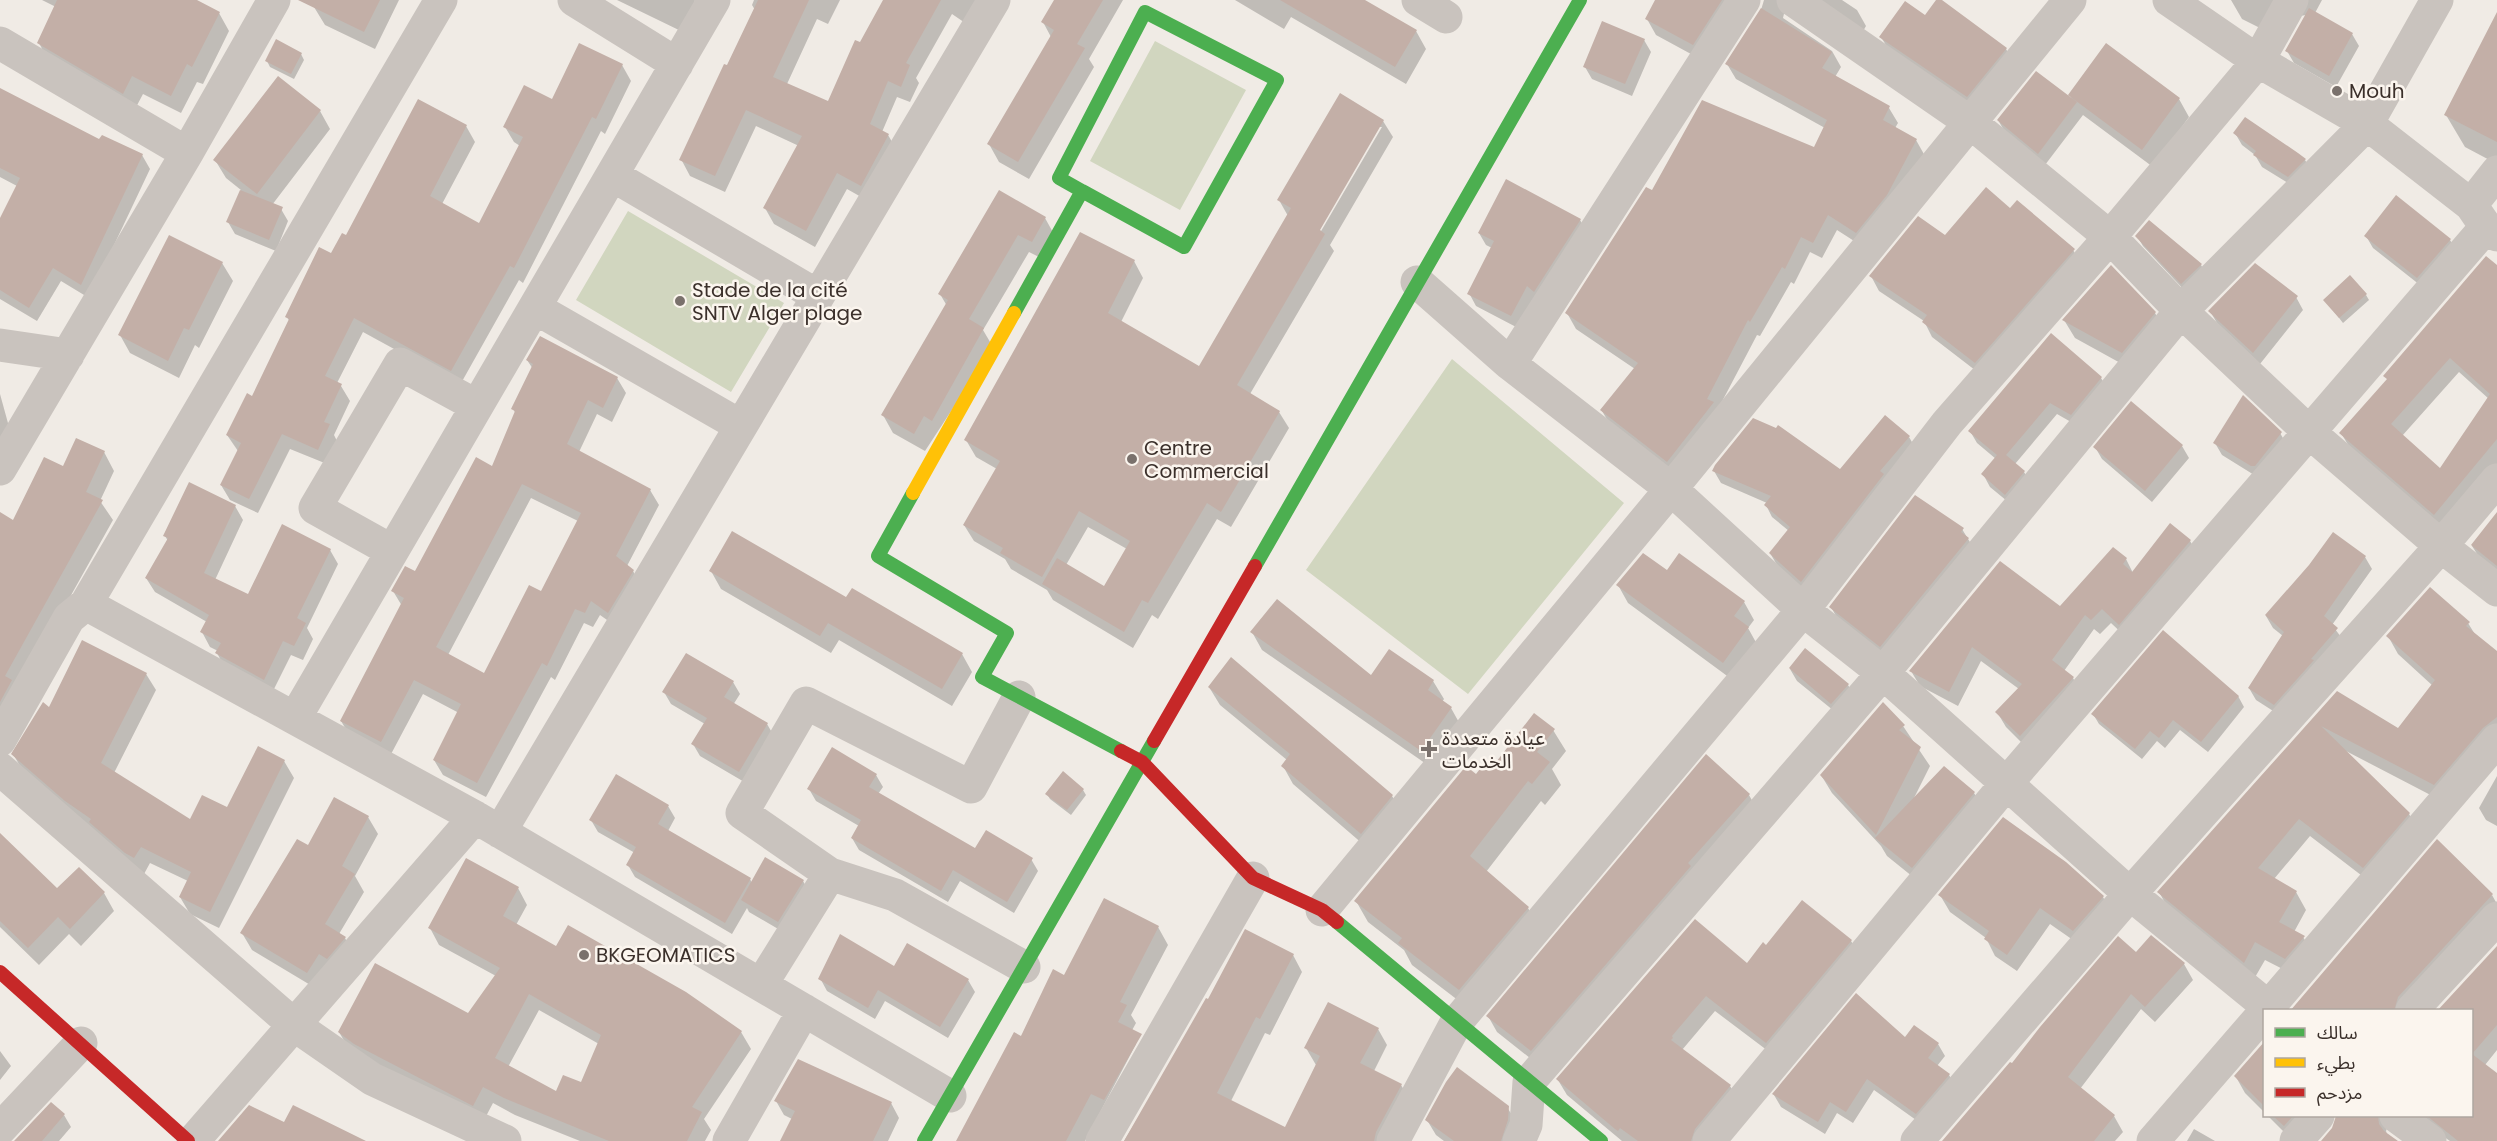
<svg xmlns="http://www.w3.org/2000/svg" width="2497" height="1141" font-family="Poppins,'Noto Sans Arabic',sans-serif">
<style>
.garden{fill:#d1d6bf}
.shadow{fill:#0003;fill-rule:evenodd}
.building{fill:#c3afa7;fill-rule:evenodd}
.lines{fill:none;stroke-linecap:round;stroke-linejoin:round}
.street{stroke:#c9c3be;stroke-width:33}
.fast{stroke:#4caf50;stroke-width:14}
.slow{stroke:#ffc107;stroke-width:14}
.jam{stroke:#c62828;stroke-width:14}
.poi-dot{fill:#7a716c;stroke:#fbf5ee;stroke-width:2}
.labels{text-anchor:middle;stroke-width:5;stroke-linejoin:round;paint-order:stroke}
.poi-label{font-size:20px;fill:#3b302b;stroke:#fbf5ee;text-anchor:start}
</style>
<rect width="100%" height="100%" fill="#f0ebe5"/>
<!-- garden -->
<path class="garden" d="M1155 41 1246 90 1180 210 1090 161Z
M628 211 784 303 731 392 576 300Z
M1452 359 1624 503 1468 694 1306 570Z"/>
<!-- shadow -->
<path class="shadow" d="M42 0H193L219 13 229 31 203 84 197 82 181 113 143 94 134 111 49 62 39 43 56 7Z
M318 0H399L375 49 325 25 314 7Z
M617 0H695L685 33Z
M754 0H840L828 24 817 19 787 84 829 103 884 0H994L974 29 952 14 916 78 919 83 910 102 897 97 882 132 888 135 898 152 870 202 847 189 815 247 774 224 765 208 799 146 756 126 725 192 690 176 681 159 755 10 752 5Z
M1056 0H1123L1089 59 1094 67 1029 179 999 162 989 144 1051 37 1043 22Z
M1235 0H1362L1416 31 1426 49 1406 84 1291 17 1284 29Z
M1657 0H1743L1702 60 1656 35 1647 19Z
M1764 0H1793L1786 5 1783 18 1832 51 1841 67 1835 77 1889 108 1898 123 1895 128 1916 140 1925 156 1865 248 1837 230 1822 258 1810 252 1794 284 1791 282 1760 336 1757 335 1717 411 1676 477 1611 426 1602 411 1635 369 1576 329 1567 313 1653 192 1815 149 1825 128 1736 79 1727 64 1761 10Z
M1814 0H1842L1857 10 1866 26 1862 33Z
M1938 0 2006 49 2016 67 1977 114 1892 55 1881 37 1925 17Z
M2231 0H2322L2315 13 2352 34 2359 46 2336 87 2294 63 2287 51 2306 15 2300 16 2284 40 2242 19Z
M1644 40 1651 52 1632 96 1592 79 1585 67Z
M301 54 304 60 294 79 270 67 267 61Z
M622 65 631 81 605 134 601 131 523 283 519 280 460 385 363 332 337 383 341 386 350 401 334 435 337 441 327 464 290 449 258 513 230 500 221 485 238 451 227 435 253 398 290 322 287 317 347 237 466 126 475 142 442 204 479 225 520 146 514 142 505 127Z
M0 95 100 142 142 155 150 169 89 298 61 281 37 321 0 299V222L17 186 0 177Z
M2070 95 2179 99 2189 117 2153 167 2083 115 2045 165 2005 132 1998 120 2073 101Z
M320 111 330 129 272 205 281 209 288 221 276 251 235 234 228 222 241 190 226 178 215 160Z
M2446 115 2497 116V164L2465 147Z
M1383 121 1393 137 1330 245 1334 251 1250 394 1279 412 1289 428 1231 527 1217 519 1158 619 1152 615 1133 648 1053 600 1047 590 1011 569 1005 559 974 541 964 525 997 469 976 457 966 440 1134 261 1143 278 1121 322 1199 369 1288 216 1279 200ZM1378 127H1382L1317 238 1315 236ZM1088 527 1127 549 1104 588 1066 565Z
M2235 133 2305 160 2312 172 2296 188 2262 167 2255 155 2242 145Z
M1000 192 1045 218 1055 236 1043 259 1029 252 983 330 993 347 925 451 893 433 883 415 947 306 940 294Z
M2010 211 2073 250 2082 265 1984 377 1932 337 1924 321 1879 291 1871 276 1945 237Z
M1580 220 1587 232 1518 328 1476 306 1469 293 1492 248 1486 245 1479 233Z
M2137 236 2201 265 2206 274 2187 293 2143 246Z
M2366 236 2450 240 2457 252 2425 289 2373 248Z
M170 237 222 263 233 281 199 348 195 345 179 378 130 353 120 335Z
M2497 267V464L2443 529 2350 448 2341 433 2388 380 2385 376ZM2459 372 2489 399 2441 470 2402 436Z
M2366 295 2369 300 2343 323 2325 300Z
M2296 297 2303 310 2260 364 2217 323 2210 311Z
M2155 313 2165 331 2133 370 2075 338 2064 320Z
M2051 335 2101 378 2108 390 2078 426 2057 414 2015 464 2024 472 2031 484 2013 506 1990 487 1983 474 1996 459 1977 443 1970 431Z
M527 360 617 378 626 393 612 422 597 414 579 452 650 490 659 505 627 566 633 571 641 586 617 627 600 615 593 627 584 623 555 680 551 677 486 797 443 775 434 760 459 713 423 694 390 756 350 736 341 721 402 606 393 591 416 573 493 469 516 414 513 409 533 369ZM531 498 578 521 541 593 485 675 448 655Z
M0 394 14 445 0 468Z
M2131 403 2182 446 2189 458 2152 502 2102 459 2095 447Z
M2280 433 2287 445 2259 478 2222 455 2215 443Z
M1909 437 1916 449 1808 593 1777 565 1770 553 1789 531 1772 517 1766 505 1767 503 1721 483 1714 471H1840Z
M104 452 114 471 100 501 113 520 17 692 0 738V514L14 522 63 468Z
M235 506 243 520 215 580 249 596 330 550 338 564 307 628 313 639 303 660 291 655 272 693 225 668 217 653 218 651 210 647 202 632 207 622 155 592 146 578 168 541 165 536Z
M2497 514V572L2479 557 2472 546Z
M2170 525 2190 541 2199 556 2128 639 2111 623 2100 634 2094 629 2064 671 2073 678 2081 693 2029 750 2006 727 1997 712 2019 689 1981 661 1958 706 1920 686 1911 671 2060 608 2126 559 2133 573Z
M1962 529 1979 557 1891 664 1841 625 1831 607Z
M2333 534 2365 557 2372 569 2332 625 2344 641 2281 716 2256 700 2249 688 2283 636 2273 628 2266 616 2310 566Z
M711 571 847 599 962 654 972 672 952 706 839 640 831 653 721 589Z
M1667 572 1744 602 1754 620 1748 628 1758 646 1734 681 1628 603 1618 585Z
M2468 623 2476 636 2497 652V735L2444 802 2344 750 2409 814 2419 832 2374 885 2310 836 2274 879 2296 892 2306 910 2294 932 2303 937 2314 955 2296 976 2265 960 2254 979 2169 910 2159 892 2337 693 2398 730 2433 686 2398 654 2388 636Z
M1252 632 1371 678 1433 681 1444 699 1442 702 1451 708 1461 726 1432 768 1262 650Z
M1790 669 1848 685 1855 697 1839 715 1797 681Z
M146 674 156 690 114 773 190 821 228 809 284 761 294 778 219 928 190 914 180 897 188 881 150 863 144 874 23 771 13 754 50 709Z
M733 682 740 694 733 705 767 724 774 736 746 783 700 756 693 744 705 724 671 704 664 692Z
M1209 687 1392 796 1403 814 1371 851 1293 784 1283 766 1287 760 1220 705Z
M2238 696 2244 707 2208 752 2180 730 2165 748 2157 741 2142 759 2099 724 2093 714Z
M1903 726 1930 766 1914 798 1974 793 1985 811 1923 885 1887 856 1881 846 1832 793 1821 775Z
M1553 730 1566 751 1552 769 1561 785 1545 805 1541 801 1486 872 1528 908 1540 930 1472 1011 1412 965 1404 950 1368 922 1356 901 1477 776 1490 772Z
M1706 756 1749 795 1758 811 1540 1066 1497 1032 1488 1016Z
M876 775 883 787 878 794 976 850 1031 859 1038 871 1014 913 960 881 948 902 859 850 852 838 859 826 816 801 809 789Z
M2497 776V826L2486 820 2479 808Z
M1083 790 1086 795 1071 815 1050 799 1047 794Z
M668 806 675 818 668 831 750 879 752 883 803 881 810 893 785 933 749 912 747 908 732 934 635 877 628 865 635 853 598 832 591 820Z
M368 817 378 834 355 876 364 892 339 934 345 938 354 955 317 989 252 950 242 933 308 847Z
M0 835 57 890 104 893 114 911 81 946 69 934 39 965 0 927Z
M518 888 527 905 516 925 557 948 741 1032 751 1049 704 1119 711 1130 705 1141H580L515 1115 493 1103 483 1122 349 1049 339 1032 468 1015 496 976 439 945 430 928ZM539 1010 599 1044 581 1084 557 1093 508 1067Z
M1940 895 2103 897 2112 914 2083 947 2050 924 2017 971 1995 956 1986 938 1950 912Z
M2492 895 2497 904 2411 1010H2292Z
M1105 900 1158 927 1168 945 1131 1015 1136 1023 1130 1034 1136 1044 1085 1141H957L1022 1038 1065 977Z
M1851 941 1860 956 1776 1057 1715 1011 1682 1050 1730 1086 1739 1101 1706 1141H1622L1567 1095 1558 1080 1747 965 1766 947Z
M2497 948V1050L2485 1065 2497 1075V1141H2450L2414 1116H2472V1010Z
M2136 954 2184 964 2193 980 2155 1022 2141 1009 2080 1089 2114 1116 2123 1132 2115 1141H1944L2013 1065Z
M1293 955 1302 972 1270 1035 1265 1033 1231 1101 1286 1129 1316 1065 1306 1048 1378 1029 1387 1045 1374 1071 1401 1085 1411 1102 1390 1141H1124L1208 1001Z
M820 978 968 980 975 992 948 1038 885 1001 875 1019 827 991Z
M1905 1040 1938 1044 1945 1056 1937 1066 1949 1075 1956 1087 1923 1125 1874 1090 1853 1123 1837 1113 1825 1134 1781 1107 1774 1095Z
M2264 1043V1112L2245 1093 2236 1077Z
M0 1051 11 1066 0 1080Z
M776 1101 891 1103 899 1118 888 1141H781L792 1119 784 1115Z
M1507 1107 1516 1122 1514 1141H1444L1436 1135 1427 1120Z
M64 1115 71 1127 59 1141H17Z
M2268 1116H2320L2293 1141Z
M2336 1116H2398L2390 1121 2386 1131 2387 1134 2396 1141H2323L2333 1129 2338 1117Z
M2194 1129 2215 1141H2187Z"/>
<!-- building -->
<path class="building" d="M57 0H197L220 12 192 67 187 64 171 96 132 76 123 94 37 43Z
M298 0H380L364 32Z
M758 0H809L773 77 828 101 855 40 860 42 883 0H941L906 63 910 65 901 87 888 81 870 124 889 134 861 186 837 173 806 231 763 208 802 136 746 110 715 176 679 160 724 64 727 65Z
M1054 0H1103L1077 44 1085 48 1018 162 987 144 1054 30 1041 22Z
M1280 0H1365L1417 30 1395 67Z
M1655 0H1722L1693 45 1645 19Z
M1936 0H1942L2007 48 1967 97 1879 37 1905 1 1925 15Z
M1761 8 1832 52 1822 68 1890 106 1883 120 1917 139 1887 195 1856 233 1828 215 1813 243 1801 237 1785 269 1782 267 1750 322 1748 320 1707 399 1714 402 1667 462 1600 410 1638 363 1565 313 1646 187 1652 190 1702 100 1814 147 1827 120 1725 64Z
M2309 8 2353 33 2329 76 2285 51Z
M2497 12V142L2444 115Z
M1602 21 1645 39 1625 84 1583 67Z
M276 39 302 53 291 74 265 61Z
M579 43 623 64 596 119 592 117 514 268 510 266 451 371 354 318 325 376 342 384 324 422 330 424 318 450 282 434 249 499 220 485 241 443 226 435 247 393 252 396 289 319 285 317 319 247 331 253 342 233 346 235 418 99 467 125 430 196 479 223 523 137 503 127 524 85 552 99Z
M2106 43 2180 98 2142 150 2068 95Z
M2036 71 2077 102 2038 154 1997 120Z
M278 76 321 110 257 194 213 160Z
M0 88 99 139 102 135 143 154 81 285 53 268 29 308 0 290V218L20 178 0 168Z
M1340 93 1384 120 1320 230 1325 234 1237 385 1280 411 1221 512 1207 503 1148 603 1142 600 1124 632 1042 584 1057 558 1104 586 1130 541 1079 511 1042 577 1000 553 1003 548 963 525 1000 461 964 440 1080 232 1135 260 1108 313 1199 366 1291 208 1277 200Z
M2245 117 2298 153 2306 159 2288 177 2253 155 2256 151 2233 133Z
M1506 179 1581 219 1534 292 1527 286 1511 316 1467 294 1494 241 1478 233Z
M1986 187 2010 208 2017 200 2075 249 1975 363 1922 322 1927 315 1869 276 1918 216 1945 235Z
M240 190 283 207 269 240 226 222Z
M999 190 1046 217 1032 242 1018 235 969 319 984 328 932 421 924 416 914 434 881 415 948 300 938 294Z
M2396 195 2451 239 2417 278 2364 236Z
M2149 220 2202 264 2181 284 2135 236Z
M169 235 223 262 189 330 184 328 168 361 118 335Z
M2486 256 2497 265V439L2434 515 2339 433 2387 379 2383 376ZM2450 358 2490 394 2440 468 2391 424Z
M2255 263 2298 296 2253 353 2208 311Z
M2111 265 2156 312 2122 353 2062 320Z
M2350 275 2367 294 2339 318 2323 300Z
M2051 333 2102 377 2071 415 2050 403 2006 455 2025 471 2005 495 1981 474 1997 455 1968 431Z
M540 336 618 377 603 408 588 400 567 444 651 489 616 556 634 570 608 613 591 601 585 613 575 609 547 666 542 663 477 783 433 760 461 704 414 680 381 742 340 721 404 598 391 591 405 566 415 571 476 457 492 466 515 411 511 409 533 364 526 360ZM522 484 581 513 541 591 529 585 484 673 436 647Z
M2243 395 2282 432 2255 466H2251L2213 443Z
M2131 401 2183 445 2145 491 2093 447Z
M1885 415 1910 436 1880 471 1884 474 1801 582 1769 553 1790 527 1764 505 1771 496 1712 471 1715 465 1753 418 1776 428 1778 425 1840 469Z
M76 438 105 451 86 492 103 500 5 676 12 680 0 702V512L13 520 44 457 63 466Z
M189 482 236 505 204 573 248 594 282 524 331 549 297 618 306 623 294 646 283 641 264 680 215 653 221 643 200 632 209 615 145 578 168 538 163 536Z
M1915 495 1964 528 1961 532 1969 538 1880 647 1829 607Z
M2497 512V566L2471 545Z
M2170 523 2191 540 2119 625 2102 609 2091 620 2085 615 2052 660 2074 677 2020 736 1995 712 2022 684 1972 647 1949 692 1909 671 2000 561 2060 606 2113 547 2127 558 2123 564 2132 572Z
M732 531 846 597 852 588 963 653 942 689 828 623 820 636 709 571Z
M2333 532 2366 556 2324 616 2338 628 2311 659 2314 660 2274 705 2248 688 2284 632 2265 615 2309 565Z
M1643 553 1667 570 1679 553 1745 601 1734 616 1749 627 1723 663 1616 585Z
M2430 587 2470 622 2466 626 2497 651V717L2483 728 2434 785 2321 726 2410 813 2363 868 2299 819 2258 868 2297 891 2279 922 2305 936 2285 959 2255 942 2244 963 2157 892 2337 691 2398 728 2435 680 2386 636Z
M1277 599 1371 675 1389 649 1434 680 1428 690 1452 707 1421 751 1250 632Z
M2163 630 2239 696 2201 742 2173 720 2159 738 2150 731 2135 749 2091 714Z
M82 640 147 673 101 763 190 819 202 795 227 807 258 746 285 760 210 912 179 897 191 872 141 847 134 858 125 853 89 822 91 819 65 801 11 754 43 702 49 707Z
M1805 648 1849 684 1831 704 1789 668Z
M686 653 734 681 724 697 768 723 739 772 691 744 707 718 662 692Z
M1231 657 1393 795 1361 834 1281 766 1290 754 1208 687Z
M1883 702 1905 725 1899 730 1921 747 1876 835 1820 775Z
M1534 713 1555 729 1537 752 1550 762 1532 784 1528 781 1470 856 1529 907 1459 990 1398 943 1402 938 1354 901 1466 766 1476 774 1483 765 1490 770Z
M832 747 877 774 869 787 975 848 986 830 1033 858 1007 902 953 870 941 891 851 838 861 820 807 789Z
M1706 754 1750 794 1688 863 1691 866 1531 1051 1486 1016Z
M1944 766 1975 792 1912 868 1875 838Z
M1063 771 1084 789 1067 810 1045 794Z
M616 774 669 805 658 824 751 878 725 923 626 865 636 847 589 820Z
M334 797 369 816 342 866 355 874 325 924 346 937 327 959 319 954 307 973 240 933 297 839 308 845Z
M2003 817 2066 862 2104 896 2073 931 2040 908 2007 955 1984 939 1989 931 1938 895Z
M0 833 57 888 79 867 105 892 70 929 58 917 28 948 0 921Z
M2437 839 2493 894 2398 997 2394 1011H2290Z
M765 857 804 880 778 922 741 900Z
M466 858 519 887 503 916 556 946 568 925 686 992 742 1031 692 1107 702 1112 687 1141H609L504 1098 483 1087 473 1106 354 1044 338 1032 375 963 468 1013 500 968 428 928ZM529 994 601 1035 581 1082 563 1075 556 1091 495 1058Z
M1104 898 1159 926 1120 1002 1127 1005 1118 1022 1142 1034 1104 1100 1091 1094 1066 1141H956L1014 1032 1021 1036 1053 969 1064 975Z
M1802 900 1852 940 1766 1043 1706 996 1672 1036 1673 1038 1671 1040 1731 1085 1695 1129 1691 1141H1638L1620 1128 1618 1131 1615 1129 1556 1079 1695 919 1747 963 1763 942 1766 945Z
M1245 929 1294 954 1260 1019 1256 1017 1217 1093 1285 1127 1320 1056 1304 1048 1328 1002 1379 1028 1360 1063 1402 1084 1376 1132 1374 1141H1124L1206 998 1208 999Z
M840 934 894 966 907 943 969 979 940 1027 878 990 868 1008 818 979Z
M2151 935 2185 963 2145 1007 2131 994 2068 1077 2115 1115 2094 1141H1942L2010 1062 2012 1063 2040 1027 2118 936 2136 952Z
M2497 946V1025L2472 1054 2497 1073V1141H2458L2427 1116H2472V1011H2437Z
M1856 993 1905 1037 1914 1025 1939 1043 1928 1058 1950 1074 1916 1114 1867 1079 1846 1112 1830 1102 1818 1122 1772 1094Z
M2265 1041V1107L2234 1076Z
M798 1059 892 1102 873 1141H780L795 1111 774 1101Z
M1457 1067 1509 1106 1508 1120 1501 1141H1454L1425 1120 1446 1082Z
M51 1102 65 1114 42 1141H14Z
M249 1105 284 1122 293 1105 366 1141H218Z
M2273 1116H2293L2284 1126Z
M2336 1116H2378L2379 1124 2384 1131 2398 1141H2321L2332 1128Z"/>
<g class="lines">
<!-- street -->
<path class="street" d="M574 0 677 64
M1418 0 1446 17
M1793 0 1971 123 2110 237 2181 311 2309 432 2441 546 2497 590
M2169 0 2258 61 2367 124 2471 205 2486 227 2497 235
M0 43 187 153
M612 175 818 296
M2471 205 2497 172
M1417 282 1510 364 1671 489 1803 610 1883 673 2130 894 2272 1010
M535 308 741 426
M0 345 68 355
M1510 364 1744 0
M0 469 187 153 274 0
M392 551 315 508 400 364 477 406
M86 604 475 817 950 1096
M295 718 714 0
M0 740 69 618 86 604 441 0
M0 769 294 1025 372 1079 505 1141
M500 832 994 0
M830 874 895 895 1024 967
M1322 910 1671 489 2070 0
M761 985 830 874 742 813 806 703 971 787 1019 697
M2266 1010 2497 740
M2412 1010 2497 918
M2396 1116 2430 1141
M0 1129 81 1043
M193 1141 475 817
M729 1141 804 1010
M1102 1141 1253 878
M1393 1141 1456 1023 1803 610 1947 423 2110 237 2258 61 2292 0
M1519 1141 1526 1125 1529 1082 1883 673 2181 311 2367 124 2437 0
M1709 1141 2006 784 2486 227
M1917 1141 2130 894 2441 546 2497 480
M2153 1141 2264 1013
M2296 1141 2318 1116"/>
<!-- fast -->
<path class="fast" d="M1014 313 1082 191 1184 247 1277 80 1145 12 1059 178 1082 191
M913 493 878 556 1007 633 982 677 1121 751
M1255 566 1580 0
M1337 922 1601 1141
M924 1141 1154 741"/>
<!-- slow -->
<path class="slow" d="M913 493 1014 313"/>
<!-- jam -->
<path class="jam" d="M1154 741 1255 566
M1121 751 1142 762 1253 878 1322 910 1337 922
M0 972 188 1141"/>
</g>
<!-- markers -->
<g class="poi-dot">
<circle cx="2337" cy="91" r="6"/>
<circle cx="680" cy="301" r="6"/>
<circle cx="1132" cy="459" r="6"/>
<path d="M1426 740h6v6h6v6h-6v6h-6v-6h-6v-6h6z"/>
<circle cx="584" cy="955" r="6"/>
</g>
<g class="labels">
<!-- poi labels -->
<g class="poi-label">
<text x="2349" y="98">Mouh</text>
<text x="692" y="297">Stade de la cité<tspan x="692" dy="23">SNTV Alger plage</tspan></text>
<text x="1144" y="455">Centre<tspan x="1144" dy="23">Commercial</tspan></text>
<text x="1442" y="745">عيادة متعددة<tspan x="1442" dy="23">الخدمات</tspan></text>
<text x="596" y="962">BKGEOMATICS</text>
</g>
</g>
<!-- legend -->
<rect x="2263" y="1009" width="210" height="108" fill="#fbf5ee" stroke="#aea6a0" stroke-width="1.5"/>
<rect x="2275" y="1028" width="30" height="9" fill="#4caf50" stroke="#aea6a0" stroke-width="1.5"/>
<text x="2317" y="1039" font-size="18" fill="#3b302b">سالك</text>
<rect x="2275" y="1058" width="30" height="9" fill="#ffc107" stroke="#aea6a0" stroke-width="1.5"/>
<text x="2317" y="1069" font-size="18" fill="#3b302b">بطيء</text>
<rect x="2275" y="1088" width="30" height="9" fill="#c62828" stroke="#aea6a0" stroke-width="1.5"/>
<text x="2317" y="1099" font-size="18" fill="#3b302b">مزدحم</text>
</svg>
